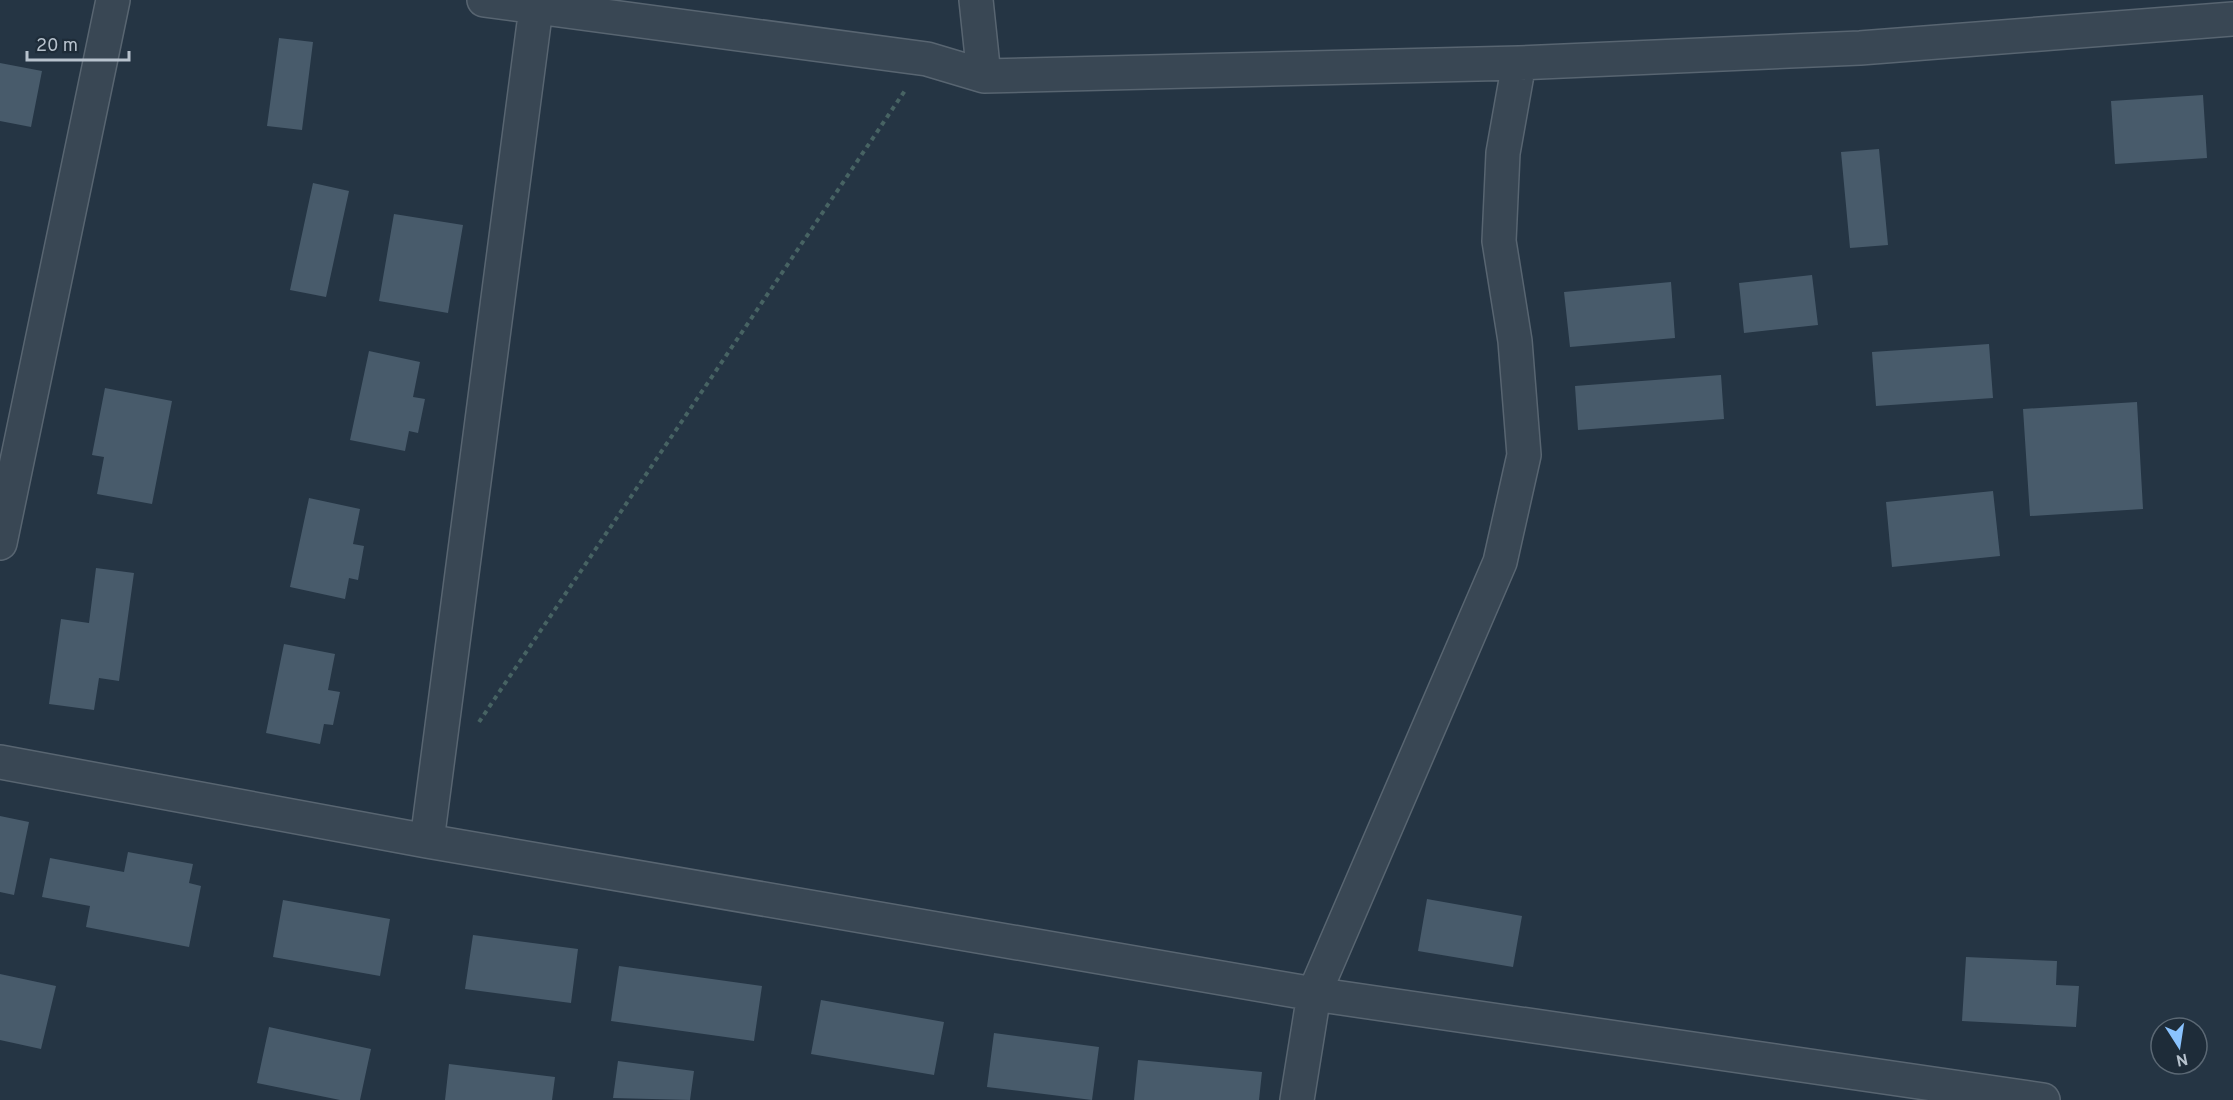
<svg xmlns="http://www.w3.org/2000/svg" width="2233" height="1100" font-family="Overpass,sans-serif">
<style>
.building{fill:#485b6b}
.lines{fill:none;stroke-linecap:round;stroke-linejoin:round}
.minor-casing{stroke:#586571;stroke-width:36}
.path{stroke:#476363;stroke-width:4;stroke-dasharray:4.5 4.5;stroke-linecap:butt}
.minor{stroke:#394754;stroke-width:33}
</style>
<rect width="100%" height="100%" fill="#253544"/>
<!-- building -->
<path class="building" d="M279 38 313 42 302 130 267 126Z
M0 63 42 71 31 127 0 121Z
M2203 95 2207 158 2115 164 2111 101Z
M1879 149 1888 245 1850 248 1841 152Z
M313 183 349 191 326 297 290 290Z
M394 214 463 225 448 313 379 301Z
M1812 275 1818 325 1744 333 1739 283Z
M1671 282 1675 338 1570 347 1564 292Z
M1989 344 1993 398 1876 406 1872 352Z
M369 351 420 362 413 397 425 399 418 433 409 431 405 451 350 440Z
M1721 375 1724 419 1578 430 1575 386Z
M105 388 172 401 152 504 97 494 104 457 92 455Z
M2137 402 2143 509 2030 516 2023 409Z
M1993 491 2000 556 1892 567 1886 502Z
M309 498 360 509 353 544 364 546 358 580 349 578 345 599 290 587Z
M96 568 134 573 119 681 99 678 94 710 49 704 61 619 89 623Z
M284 644 335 654 328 690 340 692 333 725 324 724 320 744 266 733Z
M0 816 29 822 14 895 0 892Z
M128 852 193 864 189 883 201 886 189 947 86 927 90 906 42 897 50 858 124 872Z
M1427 899 1522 916 1513 967 1418 951Z
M283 900 390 919 380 976 273 957Z
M473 935 578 949 571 1003 465 989Z
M1966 957 2057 961 2056 985 2079 986 2076 1027 1962 1021Z
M619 966 762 986 754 1041 611 1021Z
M0 974 56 986 41 1049 0 1040Z
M821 1000 944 1022 934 1075 811 1054Z
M269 1027 371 1049 360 1100H340L257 1083Z
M994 1033 1099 1047 1092 1100 987 1087Z
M1138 1060 1262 1072 1259 1100H1134Z
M618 1061 694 1071 690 1100 613 1098Z
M449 1064 555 1077 552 1100H445Z"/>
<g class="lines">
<!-- minor casing -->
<g class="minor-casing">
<path id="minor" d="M484 0 927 59 984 76 1519 63 1860 48 2233 19
M976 0 984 76
M0 543 113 0
M0 762 427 841 1314 994 2043 1100
M427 841 537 0
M1297 1100 1314 994 1500 562 1524 455 1515 341 1499 241 1503 153 1519 63"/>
</g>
<!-- path -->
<path class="path" d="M479 722 906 89"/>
<!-- minor -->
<use href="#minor" class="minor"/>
</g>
<!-- north arrow -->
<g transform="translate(2179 1046) rotate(168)"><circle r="28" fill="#1e2c39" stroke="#5b6874" stroke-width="1.5"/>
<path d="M0-4.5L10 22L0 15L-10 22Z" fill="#8ac3ff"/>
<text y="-9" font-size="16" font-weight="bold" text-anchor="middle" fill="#b7c2cd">N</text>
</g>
<!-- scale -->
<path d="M27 51v9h102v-9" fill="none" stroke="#b7c2cd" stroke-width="3"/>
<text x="36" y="51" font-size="18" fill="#b7c2cd" stroke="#1e2c39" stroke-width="4.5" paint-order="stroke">20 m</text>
</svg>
